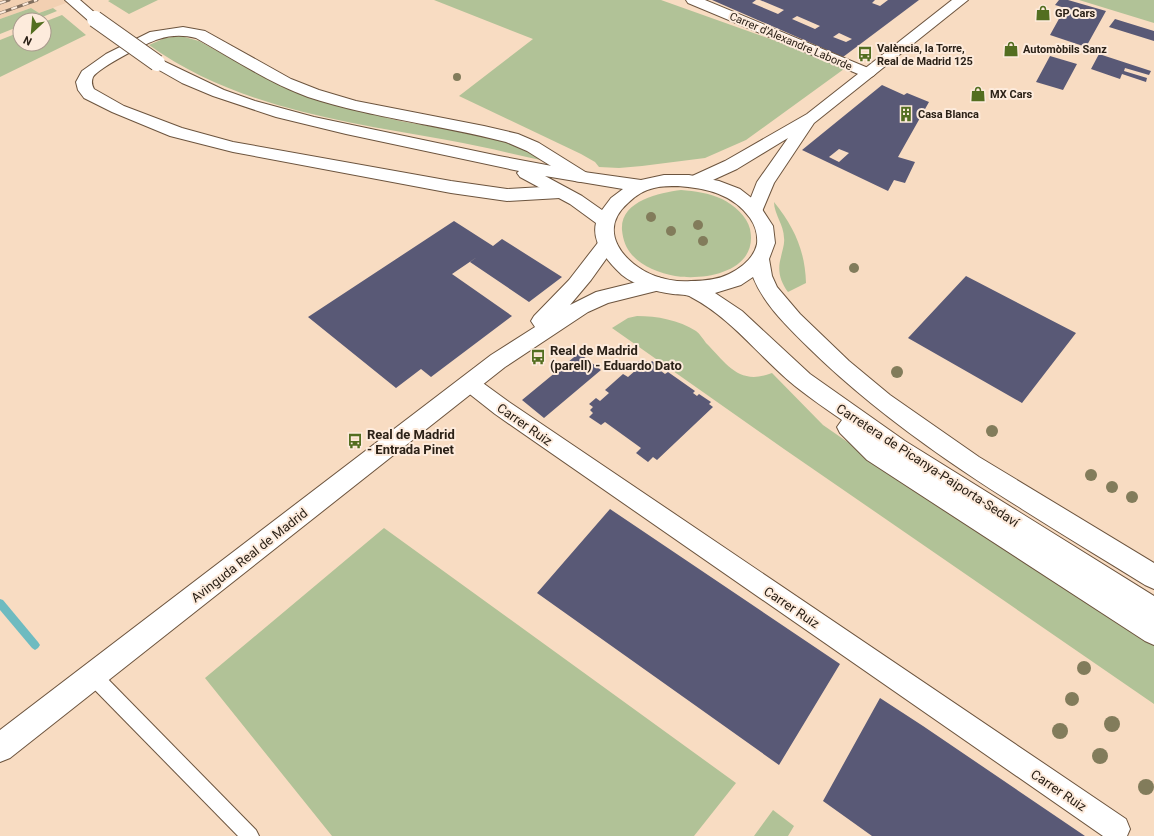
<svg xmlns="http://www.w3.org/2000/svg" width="1154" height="836" font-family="Roboto,sans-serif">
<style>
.built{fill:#f2d0b2}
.green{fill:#b1c297}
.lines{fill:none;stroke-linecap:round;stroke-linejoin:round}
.stream{fill:#6ebbc0;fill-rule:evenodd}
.building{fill:#595976;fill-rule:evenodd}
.service-casing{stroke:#6c543e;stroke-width:2}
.pedestrian-casing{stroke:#6c543e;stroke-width:2}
.minor-casing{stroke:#6c543e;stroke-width:2}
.tertiary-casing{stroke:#6c543e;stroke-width:2}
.secondary-casing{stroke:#6c543e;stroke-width:2}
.service{fill:#fff;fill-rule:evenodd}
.pedestrian{fill:#fff;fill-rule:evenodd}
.minor{fill:#fff;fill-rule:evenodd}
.tertiary{fill:#fff;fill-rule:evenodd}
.secondary{fill:#fff;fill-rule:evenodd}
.rail-casing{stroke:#816f5f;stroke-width:3}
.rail{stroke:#fdebdc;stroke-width:2;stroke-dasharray:6;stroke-linecap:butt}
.secondary-bridge-casing{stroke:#6c543e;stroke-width:18;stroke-linecap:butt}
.secondary-bridge{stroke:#fff;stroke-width:16}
.tree{fill:#827c5b}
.labels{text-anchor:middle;stroke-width:4;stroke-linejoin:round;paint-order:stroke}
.far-poi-label{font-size:11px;font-weight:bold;fill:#2b2117;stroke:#fdebdc;text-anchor:start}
.far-street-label{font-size:11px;fill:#2b2117;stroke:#fdebdc}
.poi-label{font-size:13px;font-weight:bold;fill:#2b2117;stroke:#fdebdc;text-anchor:start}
.street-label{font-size:13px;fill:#2b2117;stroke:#fdebdc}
</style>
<rect width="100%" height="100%" fill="#f8dcc2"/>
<!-- built -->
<path class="built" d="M0 0H74L39 13 31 8 0 19Z"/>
<!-- green -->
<path class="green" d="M110 0H158L129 14 108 1Z
M434 0H661L838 63 844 69 746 140 705 158 642 166 619 168 599 167 595 162 581 154 459 96 533 39Z
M1079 0H1154V23Z
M31 8 39 13 53 8 57 11 35 20H20V26L0 34V19Z
M62 15 86 35 0 77V40L20 32V44H44V22Z
M181 36 199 41 252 70 345 107 400 121 481 135 505 141 550 162C516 155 482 146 447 140 345 122 235 107 149 45L165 38Z
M681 190C695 191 709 193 722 199 734 205 747 216 750 229 759 271 706 281 675 276 660 273 643 267 632 255 626 248 623 240 622 230 620 201 659 193 681 190Z
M774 202C794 227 805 250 806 283L788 292C780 281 777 270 781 257 782 251 785 244 784 238 784 225 774 214 774 202Z
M637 316C657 316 679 320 696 331 700 334 703 339 706 343 727 364 739 386 772 373L823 425 872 459 1154 643V704L784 449 612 328 628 318Z
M384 528 736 783 694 836H332L205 678Z
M773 810 794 826 788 836H754Z"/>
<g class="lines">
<!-- stream -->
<path class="stream" d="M0 599 3 600 38 642 40 645 38 648 35 650 32 648 0 610Z"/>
</g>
<!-- building -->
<path class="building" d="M712 0H756L752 3 778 14 784 10 760 0H875L872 3 880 6 888 0H919L843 57ZM797 16 820 26 815 29 792 19ZM839 33 852 39 846 42 833 37Z
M1059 0H1068L1106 11 1086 47 1050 35 1065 8 1055 5Z
M1115 19 1154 31V41L1109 27Z
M1099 54 1151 71 1149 75 1125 68 1124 71 1147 78 1146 82 1122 74 1120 79 1091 69Z
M1050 56 1077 64 1063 90 1036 82Z
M882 85 904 95 907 93 929 102 898 157 915 162 905 183 894 180 888 191 802 150ZM839 149 849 153 839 162 829 157Z
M454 221 493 246 502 239 562 277 529 302 470 262 477 257 452 274 512 316 431 377 421 369 396 388 308 317Z
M966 276 1076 333 1022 403 908 338Z
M579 353 601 370 544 418 522 400Z
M638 361 643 364 646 361 650 363 652 361 664 369 661 371 665 374 668 372 695 391 693 393 697 396 699 394 711 402 709 404 713 407 657 460 653 457 648 462 636 453 641 448 605 422 601 425 589 417 593 413 590 410 593 407 589 404 596 398 600 401 609 393 605 390 623 374 628 377 636 370 632 367Z
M610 509 840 664 779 765 537 593Z
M880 698 923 726 1085 836H872L823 801Z"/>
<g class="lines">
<!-- service casing -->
<g class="service-casing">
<path id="service" d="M93 668 99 670 256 830 259 836H238L87 682 85 676 87 670Z"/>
</g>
<!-- pedestrian casing -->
<g class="pedestrian-casing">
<path id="pedestrian" d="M469 375 476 378 509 402 1126 819 1130 829 1127 836H1103L495 414 462 388 459 383 462 378Z"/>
</g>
<!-- minor casing -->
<g class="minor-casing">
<path id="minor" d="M686 0H705L873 70 876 73 873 76 868 78 863 76 688 3Z
M183 27 205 31 291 79 319 90 356 101 484 126 518 134 539 143 587 173 590 177 587 181 581 182 575 181 527 151 506 142C441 125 372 118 308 97 269 83 232 58 196 38 184 35 171 35 159 39 148 42 98 68 93 77 91 82 92 85 94 89L124 106 182 128 233 142 451 181 507 189 560 186 566 188 569 192 566 196 560 198 507 201 451 193 233 152 170 136 112 112 84 98 78 90 76 82 82 71 106 54 150 32Z"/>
</g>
<!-- tertiary casing -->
<g class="tertiary-casing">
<path id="tertiary" d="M952 0H968L814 123 774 183 761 214 755 216 749 214 746 210 757 182 788 138 737 169 702 185 696 187 690 185 687 181 690 177 725 161 807 114Z
M607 239 614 240 616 245 591 280 570 305 596 292 657 277 664 279 667 284 664 289 608 303 588 312 505 367 10 758 0 762V730L491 355 535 327 531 321 534 316 569 280 600 240Z"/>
</g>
<!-- secondary casing -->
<g class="secondary-casing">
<path id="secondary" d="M65 0H80L102 19 100 22 95 23 90 22Z
M157 58 224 90 255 101 314 117 499 156 584 172 641 180 664 175H689L719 181 740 189 758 203 773 226 775 243 769 259 772 276 777 287 800 314 849 361 890 395 979 457 1154 563V589L1145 585C1029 513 908 445 809 348 788 327 764 305 753 277L741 285 715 293 742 311 810 374 905 441 1154 596V645L1145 641 867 460 840 433 837 427 842 420C826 409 810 398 795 386 759 357 733 319 691 297 687 294 679 295 673 294 656 292 636 286 622 275 609 263 591 243 596 223L570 204 520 177 517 173 519 171 346 134 276 117 213 96 182 83 152 66 149 63 152 60ZM545 176 623 189 611 198 602 210 582 196ZM678 186C706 188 733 194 750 218 755 225 758 235 757 244 754 258 741 268 729 274 717 280 703 281 691 281 679 282 666 280 655 276 624 264 596 231 628 203 635 196 644 190 654 188 662 186 670 186 678 186Z"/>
</g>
<!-- service -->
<use href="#service" class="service"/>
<!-- pedestrian -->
<use href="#pedestrian" class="pedestrian"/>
<!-- minor -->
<use href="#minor" class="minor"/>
<!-- tertiary -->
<use href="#tertiary" class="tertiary"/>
<!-- secondary -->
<use href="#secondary" class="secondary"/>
<!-- rail casing -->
<g class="rail-casing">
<path id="rail" d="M0 3 9 0
M0 13 37 0"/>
</g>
<!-- rail -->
<use href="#rail" class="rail"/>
<!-- secondary-bridge casing -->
<g class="secondary-bridge-casing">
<path id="secondary-bridge" d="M95 19 157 63"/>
</g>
<!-- secondary-bridge -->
<use href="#secondary-bridge" class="secondary-bridge"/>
</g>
<!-- trees -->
<g class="tree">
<circle cx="457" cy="77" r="4"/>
<circle cx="651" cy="217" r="5"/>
<circle cx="698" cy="225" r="5"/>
<circle cx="671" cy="231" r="5"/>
<circle cx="703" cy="241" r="5"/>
<circle cx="854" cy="268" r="5"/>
<circle cx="897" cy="372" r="6"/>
<circle cx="992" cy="431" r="6"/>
<circle cx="1091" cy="475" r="6"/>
<circle cx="1112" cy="487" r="6"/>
<circle cx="1132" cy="497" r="6"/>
<circle cx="1084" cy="668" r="7"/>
<circle cx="1072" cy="699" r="7"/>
<circle cx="1112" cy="724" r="8"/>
<circle cx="1060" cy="731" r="8"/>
<circle cx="1100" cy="756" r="8"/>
<circle cx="1146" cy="787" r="8"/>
</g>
<!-- icons -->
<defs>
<g id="shop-bare" transform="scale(1.2)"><path d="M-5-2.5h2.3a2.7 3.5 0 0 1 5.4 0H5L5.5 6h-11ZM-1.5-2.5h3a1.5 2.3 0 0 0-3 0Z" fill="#536e20" stroke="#fdebdc" stroke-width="2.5" paint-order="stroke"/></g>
<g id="bus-bare" transform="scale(1.2)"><path d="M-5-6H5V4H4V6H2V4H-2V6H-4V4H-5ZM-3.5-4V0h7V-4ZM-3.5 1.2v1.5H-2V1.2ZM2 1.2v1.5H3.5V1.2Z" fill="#536e20" stroke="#fdebdc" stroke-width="2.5" paint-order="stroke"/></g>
<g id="building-bare" transform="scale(1.2)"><path d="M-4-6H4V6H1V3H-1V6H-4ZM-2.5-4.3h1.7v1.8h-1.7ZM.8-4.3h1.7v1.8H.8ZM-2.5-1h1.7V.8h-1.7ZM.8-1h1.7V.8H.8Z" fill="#536e20" stroke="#fdebdc" stroke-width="2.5" paint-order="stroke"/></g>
</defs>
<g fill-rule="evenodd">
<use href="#shop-bare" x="1043" y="13"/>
<use href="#shop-bare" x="1011" y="49"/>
<use href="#bus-bare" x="865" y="54"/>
<use href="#shop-bare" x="978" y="94"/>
<use href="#building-bare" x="906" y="114"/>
<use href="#bus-bare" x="538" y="357"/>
<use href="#bus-bare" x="355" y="441"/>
</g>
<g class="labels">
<!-- far-poi labels -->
<g class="far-poi-label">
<text x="1055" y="17">GP Cars</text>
<text x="877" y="52">València, la Torre,<tspan x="877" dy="13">Real de Madrid 125</tspan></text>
<text x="1023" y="53">Automòbils Sanz</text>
<text x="990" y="98">MX Cars</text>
<text x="918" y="118">Casa Blanca</text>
</g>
<!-- far-street labels -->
<g class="far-street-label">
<text transform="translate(791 41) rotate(23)" y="4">Carrer d'Alexandre Laborde</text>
</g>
<!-- poi labels -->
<g class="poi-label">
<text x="550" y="355">Real de Madrid<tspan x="550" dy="15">(parell) - Eduardo Dato</tspan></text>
<text x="367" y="439">Real de Madrid<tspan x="367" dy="15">- Entrada Pinet</tspan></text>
</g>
<!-- street labels -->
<g class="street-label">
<text transform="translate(525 424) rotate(35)" y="5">Carrer Ruiz</text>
<text transform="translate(928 465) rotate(33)" y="5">Carretera de Picanya-Paiporta-Sedaví</text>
<text transform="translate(249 555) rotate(-38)" y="5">Avinguda Real de Madrid</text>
<text transform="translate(792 607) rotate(34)" y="5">Carrer Ruiz</text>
<text transform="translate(1059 790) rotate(34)" y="5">Carrer Ruiz</text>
</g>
</g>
<!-- north arrow -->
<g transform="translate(32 32) rotate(206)"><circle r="19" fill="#fdebdc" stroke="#a99a8d"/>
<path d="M0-3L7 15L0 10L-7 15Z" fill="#536e20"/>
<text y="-6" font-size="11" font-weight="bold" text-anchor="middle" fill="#2b2117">N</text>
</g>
</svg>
